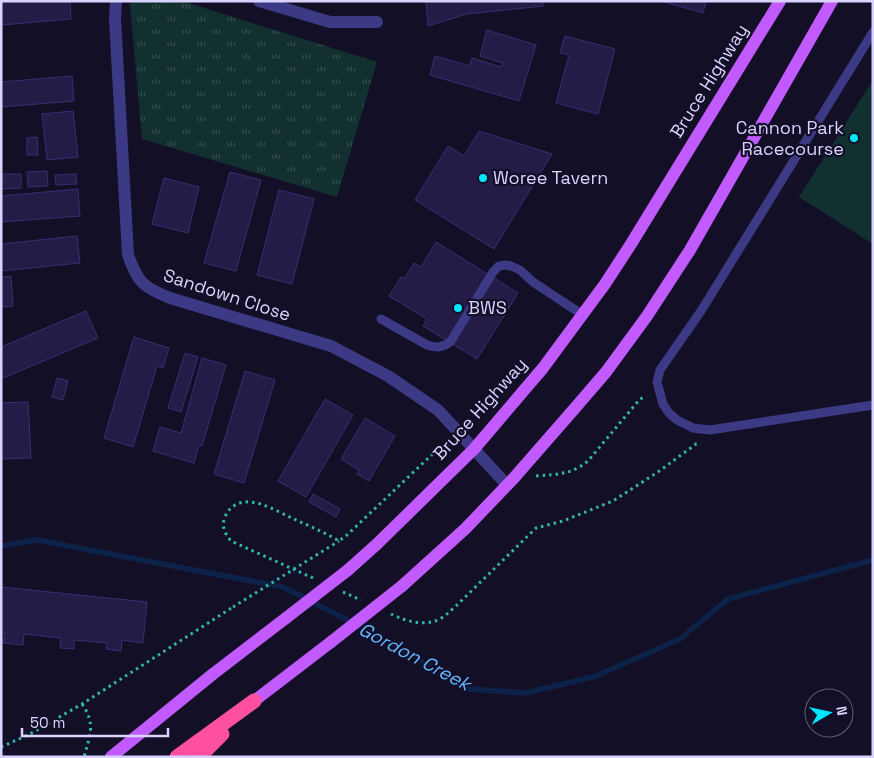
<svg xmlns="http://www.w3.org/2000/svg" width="874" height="758" font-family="'Space Grotesk',sans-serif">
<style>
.grass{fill:url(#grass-tufts)}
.green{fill:#12302f}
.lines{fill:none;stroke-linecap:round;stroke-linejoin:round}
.stream{stroke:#0c2248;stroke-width:5.5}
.building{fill:#241b47;stroke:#3b2d73}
.path{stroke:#2fb8b0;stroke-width:3;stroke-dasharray:2.5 4;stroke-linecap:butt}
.service{stroke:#3d3a85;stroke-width:9}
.minor{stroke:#3d3a85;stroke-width:12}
.primary{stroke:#c25bff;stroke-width:12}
.motorway{stroke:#ff4fa3;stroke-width:15}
.path-bridge{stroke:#2fb8b0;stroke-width:3;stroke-dasharray:2.5 4;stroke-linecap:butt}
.primary-bridge{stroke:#c25bff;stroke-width:12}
.poi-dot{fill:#00e5ff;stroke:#130f26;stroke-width:2}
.labels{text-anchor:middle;stroke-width:4.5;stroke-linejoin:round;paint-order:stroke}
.street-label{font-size:18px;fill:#d9d4ff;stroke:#130f26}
.poi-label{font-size:18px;fill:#d9d4ff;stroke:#130f26;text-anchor:start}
.water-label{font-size:19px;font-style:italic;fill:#62b6ff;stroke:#130f26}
</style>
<defs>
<pattern id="grass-tufts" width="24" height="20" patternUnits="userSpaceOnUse" patternTransform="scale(1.25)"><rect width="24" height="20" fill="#12302f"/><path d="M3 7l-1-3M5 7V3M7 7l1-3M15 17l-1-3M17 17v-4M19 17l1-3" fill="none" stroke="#344d4e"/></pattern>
</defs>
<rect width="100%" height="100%" fill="#130f26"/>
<!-- grass -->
<path class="grass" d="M132 1H182L377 62 337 197 142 139 130 4Z"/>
<!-- green -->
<path class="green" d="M873 80V244L799 197Z"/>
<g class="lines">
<!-- stream -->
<path class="stream" d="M1 546 37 540 283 587 384 639 469 689 526 693 596 676 680 639 728 599 873 560"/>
</g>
<!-- building -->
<path class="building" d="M16 1H70L71 19 1 25V2Z
M426 1H543V6L467 14 428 26Z
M661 1H706L703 13Z
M487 30 536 45 519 101 430 75 435 56 470 66 472 58 501 67 503 63 480 56Z
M565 36 615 49 598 114 556 103 569 55 560 53Z
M72 76 74 101 1 107V82Z
M73 111 78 157 47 160 42 114Z
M479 131 552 154 494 249 415 200 448 146 464 156Z
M37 137 38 155H27V138Z
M47 171 48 186 28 187 27 172Z
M230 172 261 180 236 271 204 263Z
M2 174H21V188L2 189Z
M76 174 77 184 56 185 55 175Z
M164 178 199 187 188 233 152 224Z
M78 189 80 216 1 222V196Z
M279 190 314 199 292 284 257 275Z
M77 236 80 263 1 271V244Z
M436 242 518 293 477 359 423 326 427 319 389 296 401 277 404 279 414 263 421 267Z
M11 276 13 306 1 307V277Z
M86 311 98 338 3 378 1 374V347Z
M134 337 169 348 163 368 157 366 133 447 104 438Z
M185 353 198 357 181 412 168 408Z
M202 358 226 365 202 446 199 445 194 463 153 451 160 427 181 433Z
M245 371 275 380 244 483 214 474Z
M57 378 68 381 63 400 52 397Z
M325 399 353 415 306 497 278 481Z
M28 402 31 458 1 459V403Z
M365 418 395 436 369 481 357 474 359 470 341 459Z
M313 494 340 509 336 517 309 502Z
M1 587 147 602 143 643 122 640 121 651 106 649 107 643 74 640V649L60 648 61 638 24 634 23 645 3 643 5 633H1Z"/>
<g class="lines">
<!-- path -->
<path class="path" d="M536 476C557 474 571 475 588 461L640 399 646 396
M313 578 231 541C225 534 221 526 225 517 229 506 240 501 250 502 265 503 280 513 294 519 309 526 324 532 339 541L347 535 441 446H449
M343 592 361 600
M391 614C404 620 420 626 435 621 443 619 451 610 457 605L536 528 563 521 613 501 658 472 696 444 699 443
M82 704C96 724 90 735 84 757
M1 747 30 734 82 704 233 607"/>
<!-- service -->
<path class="service" d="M873 32 701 311 660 370 657 382 663 404 669 413 677 420 693 428 710 430 873 405
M381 319 427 345C436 348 443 348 451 341L493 272 499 266 506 265 511 266 520 270 533 282 583 315"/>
<!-- minor -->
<path class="minor" d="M116 1 115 19 128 255C138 283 143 287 170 298L331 346 388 376 438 410 507 485
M259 1 330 22H377"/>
<!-- primary -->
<path class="primary" d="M348 570 377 544 474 449 543 368 605 284 631 244 780 1
M402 586 465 529 513 479 575 408 606 372 647 316 690 250 832 1
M254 701 331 642
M111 757 213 674 286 618"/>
<!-- motorway -->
<path class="motorway" d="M177 757 254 701
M199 757 222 734"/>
<!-- path-bridge -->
<path class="path-bridge" d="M233 607 339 541"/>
<!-- primary-bridge -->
<path class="primary-bridge" d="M286 618 348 570
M331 642 402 586"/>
</g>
<!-- markers -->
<g class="poi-dot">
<circle cx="854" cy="138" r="5"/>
<circle cx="483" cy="178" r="5"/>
<circle cx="458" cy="308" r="5"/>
</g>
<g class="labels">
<!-- street labels -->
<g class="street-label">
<text transform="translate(709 81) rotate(-58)" y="6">Bruce Highway</text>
<text transform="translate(227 295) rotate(18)" y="6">Sandown Close</text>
<text transform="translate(480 409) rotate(-48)" y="6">Bruce Highway</text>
</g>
<!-- poi labels -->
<g class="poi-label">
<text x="844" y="134" text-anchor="end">Cannon Park<tspan x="844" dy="21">Racecourse</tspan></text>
<text x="493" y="184">Woree Tavern</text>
<text x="468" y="314">BWS</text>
</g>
<!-- water labels -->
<g class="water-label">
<text transform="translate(415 656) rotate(28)" y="7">Gordon Creek</text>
</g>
</g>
<!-- border -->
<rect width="874" height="758" fill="none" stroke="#d9d4ff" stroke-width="5"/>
<!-- north arrow -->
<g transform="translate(829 713) rotate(81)"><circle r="24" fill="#130f26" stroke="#625e7d"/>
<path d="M0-4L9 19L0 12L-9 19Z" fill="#00e5ff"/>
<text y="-8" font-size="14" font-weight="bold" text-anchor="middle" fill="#d9d4ff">N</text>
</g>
<!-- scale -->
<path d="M22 728v8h146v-8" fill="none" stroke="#d9d4ff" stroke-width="2.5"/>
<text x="30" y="728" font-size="15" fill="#d9d4ff" stroke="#130f26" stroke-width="4" paint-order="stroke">50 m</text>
</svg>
